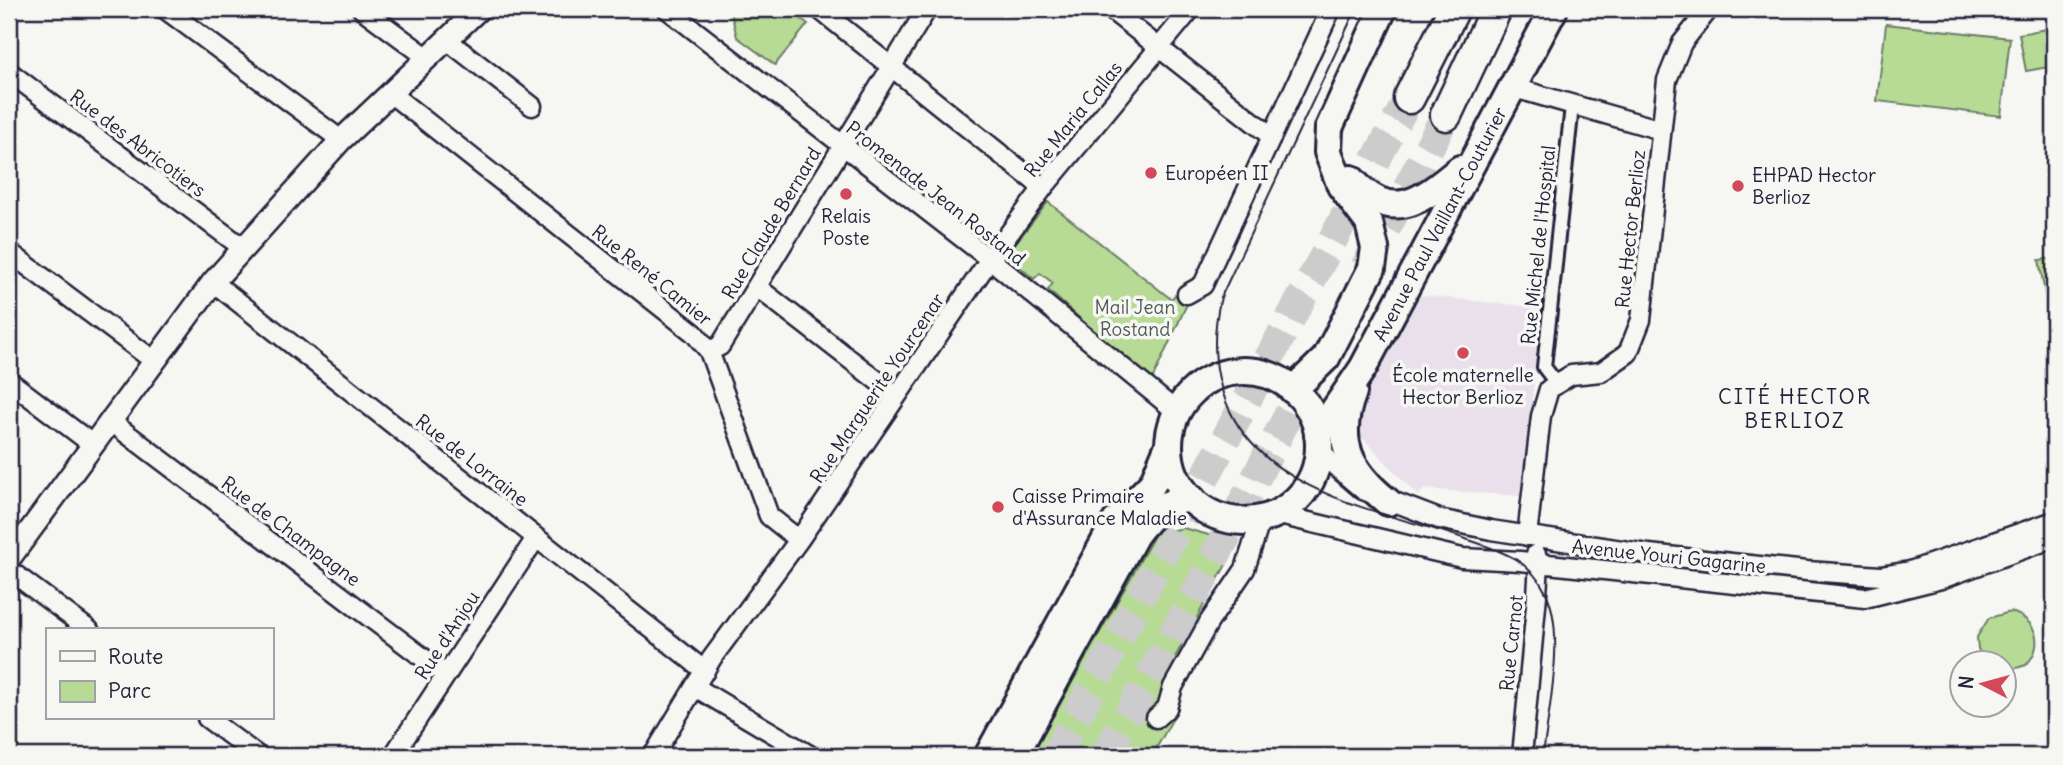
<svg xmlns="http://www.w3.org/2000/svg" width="2063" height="765" font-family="Delius,sans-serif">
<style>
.built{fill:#e9e0eb}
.green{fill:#b7db95;stroke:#6c7e68;stroke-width:2}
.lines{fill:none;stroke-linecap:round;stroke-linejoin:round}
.motorway-tunnel{stroke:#cccccd;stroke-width:30;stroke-dasharray:30 15;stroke-linecap:butt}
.pedestrian-casing{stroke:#22223b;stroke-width:18}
.minor-casing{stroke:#22223b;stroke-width:23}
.tertiary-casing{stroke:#22223b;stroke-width:26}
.primary-casing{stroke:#22223b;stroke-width:32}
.motorway-casing{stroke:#22223b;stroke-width:35}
.pedestrian{stroke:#f6f6f2;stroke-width:12}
.minor{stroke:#f6f6f2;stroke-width:18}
.tertiary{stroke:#f6f6f2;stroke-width:21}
.primary{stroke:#f6f6f2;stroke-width:26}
.motorway{stroke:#f6f6f2;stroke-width:30}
.tram{stroke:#22223b;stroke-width:2}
.poi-dot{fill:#d1495b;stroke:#f6f6f2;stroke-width:2.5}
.labels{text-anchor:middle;stroke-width:7;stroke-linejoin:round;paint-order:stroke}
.street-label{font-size:19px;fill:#22223b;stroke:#f6f6f2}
.poi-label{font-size:19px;fill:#22223b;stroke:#f6f6f2;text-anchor:start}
.park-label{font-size:19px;fill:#4f5a56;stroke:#f6f6f2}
.neighbourhood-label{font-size:21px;letter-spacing:2px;fill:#22223b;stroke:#f6f6f2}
</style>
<rect width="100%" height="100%" fill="#f6f6f2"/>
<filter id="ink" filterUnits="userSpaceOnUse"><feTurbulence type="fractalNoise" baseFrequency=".0143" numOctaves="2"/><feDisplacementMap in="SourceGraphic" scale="14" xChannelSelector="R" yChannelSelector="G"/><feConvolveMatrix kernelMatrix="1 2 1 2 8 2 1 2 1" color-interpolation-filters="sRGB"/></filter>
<g filter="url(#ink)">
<!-- built -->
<path class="built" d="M1419 295 1542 308 1521 496 1424 489 1418 496 1359 434 1364 397Z"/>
<!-- green -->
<path class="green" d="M730 9H788L808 24 775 65 737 37Z
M1886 24 2010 38 2001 116 1877 101Z
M2047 29 2054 66 2026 71 2019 34Z
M1048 202 1171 299 1175 295 1187 304 1151 382 1048 290 1053 283 1040 273 1034 279 1010 259 1011 249Z
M2054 258V344L2039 260Z
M1183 528 1238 543 1162 681 1178 709 1152 756H1031L1155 534Z
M2010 612C2037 618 2045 646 2026 665L2004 672V664L1986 663 1978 649 1977 637 1989 618Z"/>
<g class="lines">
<!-- motorway-tunnel -->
<path class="motorway-tunnel" d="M1365 268 1446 115
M1055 756 1409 98
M1105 756 1187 610 1313 368"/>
<!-- pedestrian casing -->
<g class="pedestrian-casing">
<path id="pedestrian" d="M1557 384 1544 367 1572 106"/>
</g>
<!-- minor casing -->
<g class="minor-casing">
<path id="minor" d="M165 9 341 140
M362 9 428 58
M667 9 996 264 1177 412
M819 9 1043 188
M1110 9 1271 136
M447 40 532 106
M9 72 243 248
M1511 87 1661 130
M390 93 694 333 709 351 769 516 799 540 712 658 653 756
M9 252 153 360
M213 282 705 671
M757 287 897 396
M1187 294 1203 285 1331 9
M709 351 720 346 927 9
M9 381 92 444
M110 421 446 675
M1319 445 1328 460 1363 490 1439 519 1491 530 1649 554 1807 571 1881 576 1910 571 2054 521
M1275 514 1462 558 1520 561 1865 598 1941 579 2054 538
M1527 536 1541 416 1549 389 1571 375 1601 372 1628 353 1641 320 1667 80 1682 43 1709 9
M799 540 990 259 1043 188 1191 9
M9 570 89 630
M695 687 811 756
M207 718 258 756
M1156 718 1167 708 1173 687 1209 622 1245 569 1261 519
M393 756 536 538
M1522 756 1537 595 1539 563 1536 554"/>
</g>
<!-- tertiary casing -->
<g class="tertiary-casing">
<path id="tertiary" d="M9 559 213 282 341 140 479 9"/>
</g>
<!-- primary casing -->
<g class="primary-casing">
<g id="primary">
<path d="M1351 179C1392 225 1421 201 1460 169"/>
<circle cx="1244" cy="446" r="75"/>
<path d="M1293 390 1326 358 1372 268 1375 248 1369 223 1341 186 1328 152 1329 128 1383 9"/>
<path d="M1353 392C1334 441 1349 471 1388 502"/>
<path id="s1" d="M1318 434 1363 368 1554 9"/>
<path d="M988 756 1116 521 1153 483 1169 445"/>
<path d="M1014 756 1135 535C1149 516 1167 498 1192 499"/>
</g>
</g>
<!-- motorway casing -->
<g class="motorway-casing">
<path id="motorway" d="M1409 98 1454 9
M1446 115 1496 9"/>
</g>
<!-- pedestrian -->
<use href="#pedestrian" class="pedestrian"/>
<!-- minor -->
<use href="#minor" class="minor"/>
<!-- tertiary -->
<use href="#tertiary" class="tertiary"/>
<!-- primary -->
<use href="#primary" class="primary"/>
<!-- motorway -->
<use href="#motorway" class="motorway"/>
<!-- tram -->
<path class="tram" d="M1356 9 1221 297C1211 336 1213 374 1230 411 1270 494 1381 511 1460 537 1495 549 1529 557 1546 593 1566 634 1548 712 1543 756"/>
</g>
</g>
<!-- markers -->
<g class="poi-dot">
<circle cx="1151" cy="173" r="7"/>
<circle cx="1738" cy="186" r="7"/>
<circle cx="846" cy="194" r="7"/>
<circle cx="1463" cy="353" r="7"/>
<circle cx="998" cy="507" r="7"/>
</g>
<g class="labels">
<!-- street labels -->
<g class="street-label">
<text transform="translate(1073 119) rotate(-51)" y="7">Rue Maria Callas</text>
<text transform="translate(138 143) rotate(37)" y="7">Rue des Abricotiers</text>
<text transform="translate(936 193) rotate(38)" y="7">Promenade Jean Rostand</text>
<text transform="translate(771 223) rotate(-59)" y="7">Rue Claude Bernard</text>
<text dy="7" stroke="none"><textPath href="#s1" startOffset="243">Avenue Paul Vaillant-Couturier</textPath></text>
<text transform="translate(1630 229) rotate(-84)" y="7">Rue Hector Berlioz</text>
<text transform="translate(1538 245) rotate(-84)" y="7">Rue Michel de l'Hospital</text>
<text transform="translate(652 275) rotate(39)" y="7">Rue René Camier</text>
<text transform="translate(877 388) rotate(-56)" y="7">Rue Marguerite Yourcenar</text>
<text transform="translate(472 460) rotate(38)" y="7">Rue de Lorraine</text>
<text transform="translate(291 531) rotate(37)" y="7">Rue de Champagne</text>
<text transform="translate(1669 556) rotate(6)" y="7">Avenue Youri Gagarine</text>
<text transform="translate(447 635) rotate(-57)" y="7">Rue d'Anjou</text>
<text transform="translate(1511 643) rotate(-84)" y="7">Rue Carnot</text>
</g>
<!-- poi labels -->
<g class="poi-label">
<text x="1165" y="180">Européen II</text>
<text x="1752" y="182">EHPAD Hector<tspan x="1752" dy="22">Berlioz</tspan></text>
<text x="846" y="223" text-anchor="middle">Relais<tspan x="846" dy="22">Poste</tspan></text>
<text x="1463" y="382" text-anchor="middle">École maternelle<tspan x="1463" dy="22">Hector Berlioz</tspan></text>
<text x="1012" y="503">Caisse Primaire<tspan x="1012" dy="22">d'Assurance Maladie</tspan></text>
</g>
<!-- park labels -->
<g class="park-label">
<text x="1135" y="314">Mail Jean<tspan x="1135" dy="22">Rostand</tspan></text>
</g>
<!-- neighbourhood labels -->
<g class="neighbourhood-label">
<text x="1795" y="404">CITÉ HECTOR<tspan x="1795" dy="24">BERLIOZ</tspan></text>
</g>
</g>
<!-- margin -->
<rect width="2063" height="765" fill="none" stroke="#f6f6f2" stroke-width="35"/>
<rect x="18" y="18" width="2028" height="730" fill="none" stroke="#22223b" stroke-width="2.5" filter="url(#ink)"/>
<!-- legend -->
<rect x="46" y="628" width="228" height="91" fill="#f6f6f2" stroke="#a1a1a9" stroke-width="2"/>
<rect x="60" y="651" width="35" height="10" fill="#f6f6f2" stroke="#a1a1a9" stroke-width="2"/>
<text x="108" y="664" font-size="21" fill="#22223b">Route</text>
<rect x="60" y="681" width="35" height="21" fill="#b7db95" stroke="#a1a1a9" stroke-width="2"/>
<text x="108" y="698" font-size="21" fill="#22223b">Parc</text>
<!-- north arrow -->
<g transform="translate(1983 684) rotate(276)"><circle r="33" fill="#f6f6f2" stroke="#a1a1a9" stroke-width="2"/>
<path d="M0-5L12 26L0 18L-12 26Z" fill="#d1495b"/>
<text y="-10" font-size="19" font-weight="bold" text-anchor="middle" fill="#22223b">N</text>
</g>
</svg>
